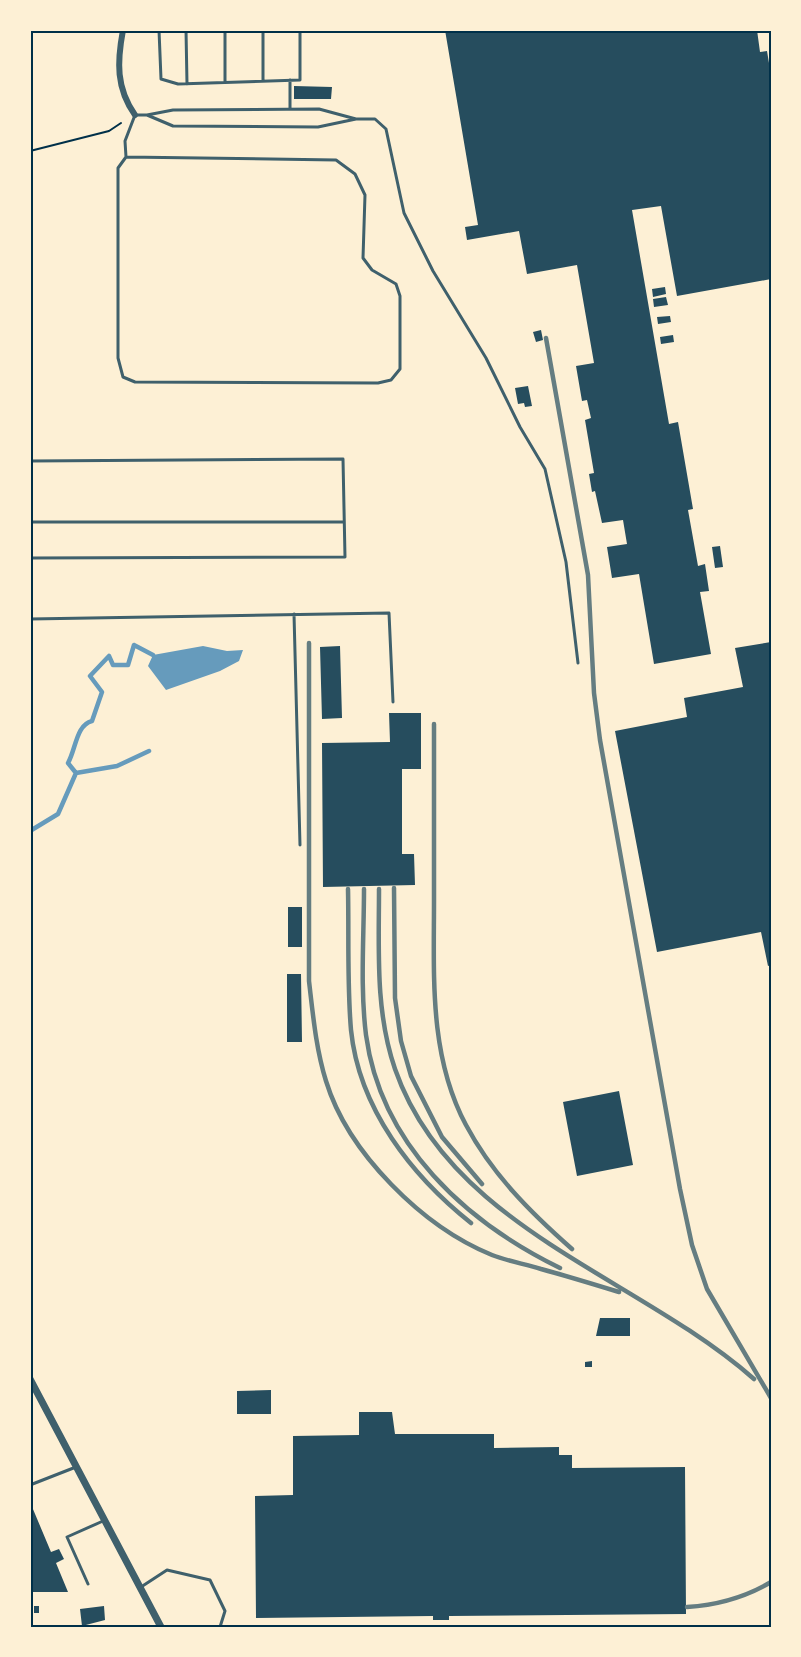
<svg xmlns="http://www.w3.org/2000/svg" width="801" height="1657" font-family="Merriweather,serif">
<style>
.water{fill:#669bbc}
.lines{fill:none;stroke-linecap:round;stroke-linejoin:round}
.stream{stroke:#669bbc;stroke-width:4.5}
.building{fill:#264d5e}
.path{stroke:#003049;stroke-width:2}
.service{stroke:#3f606c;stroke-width:3}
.minor{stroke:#3f606c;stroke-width:6}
.tertiary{stroke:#3f606c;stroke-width:7}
.rail{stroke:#657d81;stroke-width:4.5}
.neatline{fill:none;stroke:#003049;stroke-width:2}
</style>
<rect width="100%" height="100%" fill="#fdf0d5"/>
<!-- water -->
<path class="water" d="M203 646 227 651 243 650 239 661 220 671 166 690 148 666 153 655Z"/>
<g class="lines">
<!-- stream -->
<path class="stream" d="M76 773 68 763C76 749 76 725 92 721L102 692 90 676 109 656 113 665H128L134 645 153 655
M76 773 117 766 149 751
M30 831 58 814 76 773"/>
</g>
<!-- building -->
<path class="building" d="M445 30H757L760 52 767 51 771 75V279L677 296 661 206 632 210 669 424 678 422 693 509 688 510 698 566 705 564 709 591 700 592 711 654 654 664 639 574 612 578 607 547 627 544 623 520 602 523 595 491 592 492 589 474 594 473 585 420 591 418 587 400 582 401 576 366 594 363 577 265 527 274 519 231 467 240 465 227 478 225Z
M294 86 332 87 331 99H294Z
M665 287 666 294 653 297 652 289Z
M666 297 668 305 654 307 653 299Z
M670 316 671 322 658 324 657 317Z
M541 330 543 340 536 342 533 332Z
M673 335 674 342 661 344 660 337Z
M528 386 532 406 525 407 524 403 518 404 515 388Z
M720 546 723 567 715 568 712 547Z
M771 642V965L768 966 761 932 657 952 615 731 687 717 684 698 743 687 735 648Z
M340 646 342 718 322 719 320 647Z
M389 713H421V769H402V854H414L415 885 323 887 322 743 390 742Z
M288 907H302V947H288Z
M287 974H301L302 1042H287Z
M619 1091 633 1165 577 1176 563 1102Z
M600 1318H630V1336H596Z
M592 1361V1367H585V1362Z
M271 1390V1414H237V1391Z
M359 1412H392L395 1434H494V1448L559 1447V1455H572V1468L685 1467 686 1614 449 1616V1620H433V1616L256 1618 255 1496 293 1495V1436L359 1435Z
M30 1502 51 1552 59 1549 64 1559 56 1563 68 1592H30Z
M34 1606H39V1613H34Z
M104 1606 105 1620 82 1626 80 1609Z"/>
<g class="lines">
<!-- path -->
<path class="path" d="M30 151 109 131 121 123"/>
<!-- service -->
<path class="service" d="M159 30 161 79 178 84 300 80V30
M186 30 187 84
M225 30V82
M263 30V81
M290 109V80
M319 109 356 119 318 127 173 126 147 115 173 110Z
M356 119H375L386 129 404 213 433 271 486 358 520 427 545 469 566 562 578 663
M126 157 118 168V358L123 377 135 382 378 383 391 380 400 369V296L396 284 372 270 363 258 365 195 355 174 336 160 126 157 125 141 135 115H147
M30 461 343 459 345 557 30 558
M30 522H344
M294 614 300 845
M30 619 389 613 393 702
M30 1485 76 1467
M88 1584 67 1537 103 1521
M141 1587 167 1570 210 1580 225 1611 220 1627"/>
<!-- minor -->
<path class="minor" d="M123 30C117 62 116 88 135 115"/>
<!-- tertiary -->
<path class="tertiary" d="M30 1379 161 1627"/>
<!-- rail -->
<path class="rail" d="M546 338 588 575 594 693 600 740 680 1189 692 1245 707 1289 771 1398
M309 643V981C313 1015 316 1049 326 1081 348 1153 423 1227 492 1255 507 1261 525 1264 541 1269 567 1276 593 1284 619 1292
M434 724C434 783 434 842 434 901 434 977 429 1056 466 1125 492 1174 530 1212 572 1249
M394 888 395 998 401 1041 411 1076 442 1137 482 1184
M348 889C349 935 347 984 351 1030 359 1109 412 1176 471 1223
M364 889C364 937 360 987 366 1035 381 1145 466 1222 560 1268
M379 889C379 949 375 1011 395 1069 450 1228 637 1276 754 1379
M687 1607C718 1605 744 1598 771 1582"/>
</g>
<!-- border -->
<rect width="801" height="1657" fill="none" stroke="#fdf0d5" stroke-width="63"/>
<rect x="32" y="32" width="738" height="1594" class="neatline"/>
</svg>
